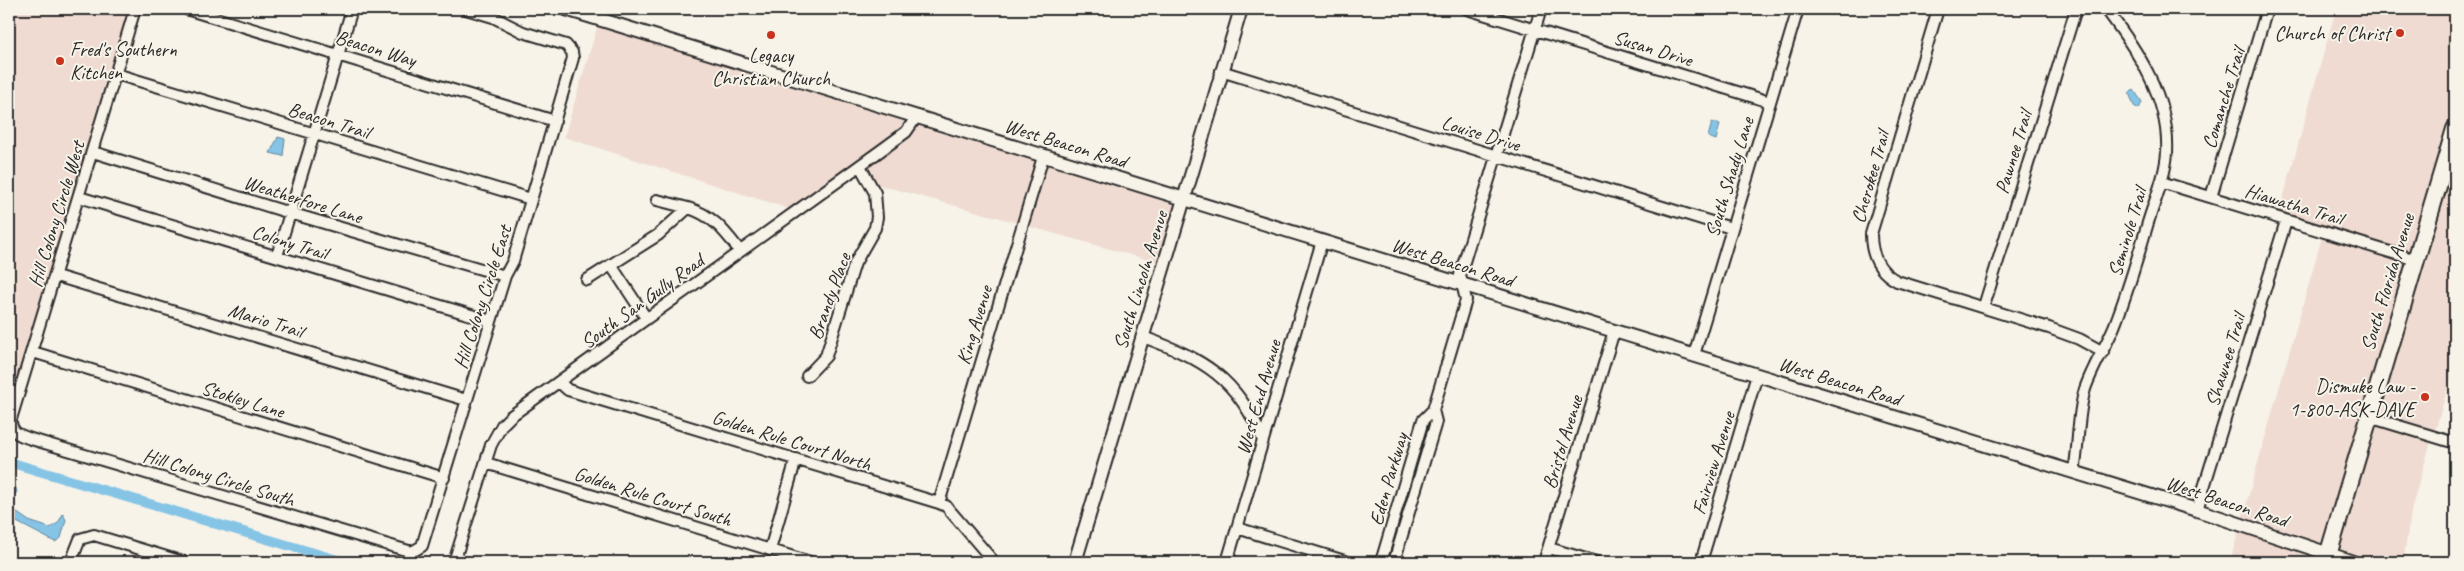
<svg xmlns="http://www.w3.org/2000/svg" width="2464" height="571" font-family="Caveat,sans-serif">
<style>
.built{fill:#efdbd1}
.water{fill:#86c4e6;stroke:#62879b}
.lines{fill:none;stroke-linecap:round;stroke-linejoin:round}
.canal{stroke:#86c4e6;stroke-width:10}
.minor-casing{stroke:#2b2b2b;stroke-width:14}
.tertiary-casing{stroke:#2b2b2b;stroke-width:16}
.primary-casing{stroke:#2b2b2b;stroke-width:20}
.minor{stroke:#f7f3e8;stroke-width:10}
.tertiary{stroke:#f7f3e8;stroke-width:12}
.primary{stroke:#f7f3e8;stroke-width:16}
.poi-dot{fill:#c8321e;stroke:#f7f3e8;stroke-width:2}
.labels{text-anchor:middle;stroke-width:4;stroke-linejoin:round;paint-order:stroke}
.poi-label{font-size:20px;fill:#2b2b2b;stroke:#f7f3e8;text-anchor:end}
.street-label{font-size:20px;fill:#2b2b2b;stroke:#f7f3e8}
</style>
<rect width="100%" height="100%" fill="#f7f3e8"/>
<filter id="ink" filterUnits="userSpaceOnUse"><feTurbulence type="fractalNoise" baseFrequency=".02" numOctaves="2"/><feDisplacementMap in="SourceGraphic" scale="10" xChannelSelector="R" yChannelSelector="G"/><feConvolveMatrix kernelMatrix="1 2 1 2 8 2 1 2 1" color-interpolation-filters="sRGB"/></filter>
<g filter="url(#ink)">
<!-- built -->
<path class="built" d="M9 9H129L9 410Z
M2336 9H2455V110L2413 253 2279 213Z
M598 25 908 120 902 128 790 209 564 137Z
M919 123 1036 161 1018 223 876 184 867 167 908 137Z
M2455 146V363L2435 431 2376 413Z
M1046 164 1178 203 1160 263 1027 226Z
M2322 237 2410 264 2325 548 2242 519Z
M2372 424 2431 442 2412 506 2403 562H2373L2335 551Z
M2239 530 2322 559 2321 562H2230Z"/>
<!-- water -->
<path class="water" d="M2134 90 2142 102 2139 109 2134 106 2129 93Z
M1712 122 1720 124 1716 140 1708 137Z
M278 137 285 139 283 156 270 153Z
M9 485 16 488 17 492 10 499 13 510 29 521 50 528 58 523 63 514 66 520 61 538 55 542 9 518Z"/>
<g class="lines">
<!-- canal -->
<path class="canal" d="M9 462 344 562"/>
<!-- minor casing -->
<g class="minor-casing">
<path id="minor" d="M135 9 11 419C10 433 20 435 31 439L412 552 422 546 505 276 513 261 573 58 572 52 566 45 523 32 493 17 466 9
M186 9 555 121
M1467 9 1770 102
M1938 9 1871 234C1871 255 1878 271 1897 281L2049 328 2079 339 2103 352
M1221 71 1731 228
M116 74 531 199
M93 152 290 213 505 276
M2161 182 2416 260
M79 197 491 321
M2211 197 2267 9
M657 200 688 208
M277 256 352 9
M611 265 646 318
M56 276 466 400
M587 280 658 235 688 208C713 215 725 232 740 251
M1984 306 2076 9
M1143 337C1204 359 1237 378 1263 440
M33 352 444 478
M1694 355 1798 9
M807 376 826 356 855 263 875 228 877 217 875 193 860 166
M559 382 568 390 939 503 946 506 994 562
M2369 417 2455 443
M486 463 810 562
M2074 472C2079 445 2077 416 2085 389 2092 368 2105 348 2114 327 2127 294 2137 260 2147 226 2154 202 2165 178 2167 153 2170 98 2137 50 2106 9
M939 503 1043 157
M2197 510 2286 221
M1237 528 1348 562
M1549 548 1596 562
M770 550 796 459
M71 562 80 539 94 535 183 562
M454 562 491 445 502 425 511 416 880 151 906 132 917 116
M1227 562 1322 241
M1381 562 1423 420 1433 410 1466 300 1460 275 1541 9
M1394 562 1436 422 1433 410
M1544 562 1614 331
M1701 562 1757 375"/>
</g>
<!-- tertiary casing -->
<g class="tertiary-casing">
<path id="tertiary" d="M566 9 2197 510 2353 562
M1075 562 1241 9"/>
</g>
<!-- primary casing -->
<g class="primary-casing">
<path id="primary" d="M2326 562 2455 129"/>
</g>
<!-- minor -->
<use href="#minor" class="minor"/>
<!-- tertiary -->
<use href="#tertiary" class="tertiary"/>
<!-- primary -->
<use href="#primary" class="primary"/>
</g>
</g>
<!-- markers -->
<g class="poi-dot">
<circle cx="2400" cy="33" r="5"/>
<circle cx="771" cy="35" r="5"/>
<circle cx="60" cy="61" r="5"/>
<circle cx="2425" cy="397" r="5"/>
</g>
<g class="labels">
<!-- poi labels -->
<g class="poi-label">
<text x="2390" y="40">Church of Christ</text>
<text x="70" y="56" text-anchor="start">Fred's Southern<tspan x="70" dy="23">Kitchen</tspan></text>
<text x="771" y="62" text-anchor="middle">Legacy<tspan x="771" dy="23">Christian Church</tspan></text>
<text x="2415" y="393">Dismuke Law -<tspan x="2415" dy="23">1-800-ASK-DAVE</tspan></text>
</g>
<!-- street labels -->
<g class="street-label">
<text transform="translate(376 48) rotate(17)" y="7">Beacon Way</text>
<text transform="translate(1653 48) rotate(17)" y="7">Susan Drive</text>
<text transform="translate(2223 98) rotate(-73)" y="7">Comanche Trail</text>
<text transform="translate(329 120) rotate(17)" y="7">Beacon Trail</text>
<text transform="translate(1481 133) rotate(17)" y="7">Louise Drive</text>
<text transform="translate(1066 143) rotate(17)" y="7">West Beacon Road</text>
<text transform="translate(2013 152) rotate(-73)" y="7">Pawnee Trail</text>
<text transform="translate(1729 177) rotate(-73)" y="7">South Shady Lane</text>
<text transform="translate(1870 177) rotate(-74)" y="7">Cherokee Trail</text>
<text transform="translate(303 199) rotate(17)" y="7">Weatherfore Lane</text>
<text transform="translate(2294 204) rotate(17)" y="7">Hiawatha Trail</text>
<text transform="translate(56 214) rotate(-73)" y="7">Hill Colony Circle West</text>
<text transform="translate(2127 232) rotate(-73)" y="7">Seminole Trail</text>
<text transform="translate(290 242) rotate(17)" y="7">Colony Trail</text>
<text transform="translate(1453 262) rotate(17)" y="7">West Beacon Road</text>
<text transform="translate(1140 280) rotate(-73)" y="7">South Lincoln Avenue</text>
<text transform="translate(2387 282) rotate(-73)" y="7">South Florida Avenue</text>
<text transform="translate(829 296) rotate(-70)" y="7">Brandy Place</text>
<text transform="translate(482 297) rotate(-72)" y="7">Hill Colony Circle East</text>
<text transform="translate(642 301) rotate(-36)" y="7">South San Gully Road</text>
<text transform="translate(266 320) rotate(17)" y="7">Mario Trail</text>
<text transform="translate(974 325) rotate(-73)" y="7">King Avenue</text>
<text transform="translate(2225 360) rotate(-73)" y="7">Shawnee Trail</text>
<text transform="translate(1840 381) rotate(17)" y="7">West Beacon Road</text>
<text transform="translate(1258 397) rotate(-74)" y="7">West End Avenue</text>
<text transform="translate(243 399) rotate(17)" y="7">Stokley Lane</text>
<text transform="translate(792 440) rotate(17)" y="7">Golden Rule Court North</text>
<text transform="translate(1562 442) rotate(-73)" y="7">Bristol Avenue</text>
<text transform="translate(1713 463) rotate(-73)" y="7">Fairview Avenue</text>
<text transform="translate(219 477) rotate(17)" y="7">Hill Colony Circle South</text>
<text transform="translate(1388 479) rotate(-74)" y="7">Eden Parkway</text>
<text transform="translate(653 496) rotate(17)" y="7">Golden Rule Court South</text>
<text transform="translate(2227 501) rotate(18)" y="7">West Beacon Road</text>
</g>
</g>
<!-- margin -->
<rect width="2464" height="571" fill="none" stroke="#f7f3e8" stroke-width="30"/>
<rect x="15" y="15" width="2434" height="541" fill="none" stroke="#2b2b2b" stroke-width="2" filter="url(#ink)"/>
</svg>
